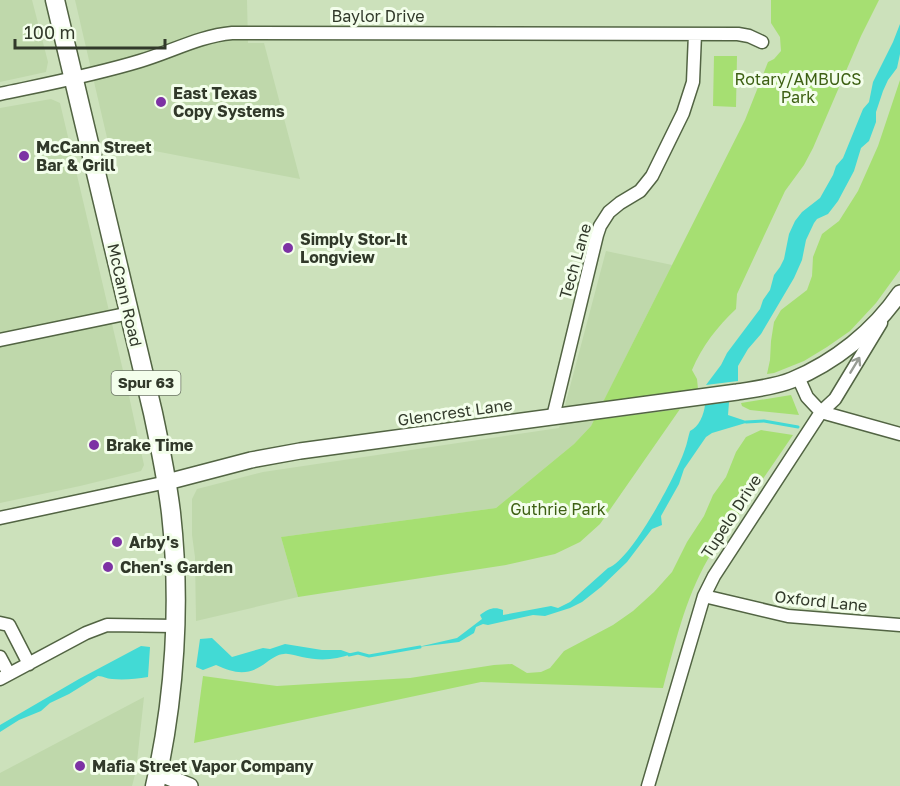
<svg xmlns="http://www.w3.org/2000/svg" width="900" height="786" font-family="'Golos Text',sans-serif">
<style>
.built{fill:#bfd8ab}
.green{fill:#a6df72}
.water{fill:#42dad5}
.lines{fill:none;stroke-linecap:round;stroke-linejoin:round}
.stream{stroke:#42dad5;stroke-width:3}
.minor-casing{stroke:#526443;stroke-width:15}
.tertiary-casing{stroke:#526443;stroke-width:18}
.primary-casing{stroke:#526443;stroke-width:21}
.minor{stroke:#fff;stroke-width:12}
.tertiary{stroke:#fff;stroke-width:15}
.primary{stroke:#fff;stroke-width:18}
.oneway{stroke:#989c94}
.poi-dot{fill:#7d32a4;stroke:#f3feeb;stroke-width:2}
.labels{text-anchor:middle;stroke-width:6;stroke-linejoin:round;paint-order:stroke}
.shield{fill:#f3feeb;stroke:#6b7464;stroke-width:1.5}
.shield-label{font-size:15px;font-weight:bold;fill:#31392a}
.street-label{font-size:16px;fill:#31392a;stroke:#f3feeb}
.park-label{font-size:16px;fill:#3d6013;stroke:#f3feeb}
.poi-label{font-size:16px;font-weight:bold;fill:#31392a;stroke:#f3feeb;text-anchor:start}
</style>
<rect width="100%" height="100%" fill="#cce1bb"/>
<!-- built -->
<path class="built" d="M0 0H32L48 62 46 72 0 82Z
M75 0H247L248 43H264L300 179 108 142Z
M51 99 60 103 129 396 144 465 141 471 80 486 0 503V108Z
M606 251 672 265 591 426 574 444 496 508 281 537 298 597 196 621 195 557 192 535V499L197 489 263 472 559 428Z
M144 697 136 771 132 786H0V773Z"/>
<!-- green -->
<path class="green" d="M771 0H879L861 36 813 148 804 165 785 191 737 294 736 309C717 327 702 346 692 370L697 379 698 389 603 402 745 120 768 62 774 59 781 51 780 37 771 23Z
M714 56H737L736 107 713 106Z
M900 80V270L876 303 850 331 827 347 804 361 774 373 767 374 770 360 771 341 774 322 781 310 807 290 812 276 813 257 822 234 839 221 858 191 878 146Z
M791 395 799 415 750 410 742 406 741 403Z
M680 409 600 524 580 542 555 554 506 565 298 597 281 537 496 508 574 444 591 426 594 420Z
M761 430 793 435 708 559C685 599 675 644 663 688L481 682 194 743 203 676 277 686 410 678 494 665 512 664 527 673 541 672 550 668 564 651 613 625 633 611 654 592 672 572 687 542 704 516 713 495 726 477 736 452 746 437Z"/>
<!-- water -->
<path class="water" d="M900 24V54L897 68 888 80 883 91 876 112V122L869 141 861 148 854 171 838 201 828 214 817 219 814 223 806 240 802 260 794 278 761 334 748 349 738 366V381L706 385 721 365 727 353 760 309 763 300 770 290 774 275 780 267 784 259 789 234 795 221 802 212 820 198 833 175 836 166 843 158 863 109 869 102 873 82 893 42Z
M729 402 728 415 749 422 712 433 706 437 684 469 679 484 661 516 662 525 652 529 627 562 601 587 582 602 570 608 545 616 533 615 488 625 483 624 476 627 474 633 459 642 418 647 457 638 482 619 480 615C488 609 494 606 503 610V615L551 606 558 608 570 602 608 568C631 561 677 474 685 449 687 444 688 437 690 431 699 427 704 414 705 405Z
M212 638 232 657 263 648 270 649 285 644 322 650H341L352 654C335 660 320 661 302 657 296 656 289 653 284 654 278 654 271 659 267 662 249 676 236 674 216 665L203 670 196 667 200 639Z
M141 646 150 647 148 677C136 679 124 680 112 679 106 679 104 676 98 676L69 694 50 703 41 711 19 720 0 732V725L79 679Z"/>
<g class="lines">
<!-- stream -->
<path class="stream" d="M746 422 764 421 798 427
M349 655 358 653 369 656 420 647"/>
<!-- minor casing -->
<g class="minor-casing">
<path id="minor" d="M0 94C47 84 94 75 140 61 171 52 199 36 232 33L738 34 749 36 762 42
M0 340 130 313
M798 377 807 397 821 412 900 434
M553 417 597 235 600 226 609 212 620 203 640 191 652 176 683 113 693 82 695 34
M0 518 167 482
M704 596 788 616 900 625
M0 623 9 625 29 664
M0 657 9 674
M0 679 86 633 107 625 175 626
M648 786 704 596 714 576 821 412 835 399 881 323"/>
</g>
<!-- tertiary casing -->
<g class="tertiary-casing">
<path id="tertiary" d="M167 482 251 460 300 451 737 392C755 389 775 387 792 380 835 362 874 331 900 293
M158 773 190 786"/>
</g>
<!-- primary casing -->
<g class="primary-casing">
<path id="primary" d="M55 0 153 413C160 446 167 479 171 513 181 603 175 698 155 786"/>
</g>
<!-- minor -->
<use href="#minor" class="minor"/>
<!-- tertiary -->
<use href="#tertiary" class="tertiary"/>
<!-- primary -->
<use href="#primary" class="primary"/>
</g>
<!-- one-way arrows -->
<defs><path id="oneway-shaft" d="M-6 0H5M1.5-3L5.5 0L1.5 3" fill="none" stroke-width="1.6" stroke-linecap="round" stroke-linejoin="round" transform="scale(1.5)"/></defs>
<use class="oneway" href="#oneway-shaft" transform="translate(855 365) rotate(-59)"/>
<!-- markers -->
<g class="poi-dot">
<circle cx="161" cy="102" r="6"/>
<circle cx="24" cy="156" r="6"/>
<circle cx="288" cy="248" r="6"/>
<circle cx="94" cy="445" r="6"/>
<circle cx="117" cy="542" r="6"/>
<circle cx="108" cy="567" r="6"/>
<circle cx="80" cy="766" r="6"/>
</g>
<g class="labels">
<!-- shield labels -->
<rect class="shield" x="111.5" y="371" width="69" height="24" rx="4.5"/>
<g class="shield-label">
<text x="146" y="388">Spur 63</text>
</g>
<!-- street labels -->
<g class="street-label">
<text x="378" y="22">Baylor Drive</text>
<text transform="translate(575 261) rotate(-74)" y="6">Tech Lane</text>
<text transform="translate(125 295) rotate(77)" y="6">McCann Road</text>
<text transform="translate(455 412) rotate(-8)" y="6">Glencrest Lane</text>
<text transform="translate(731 516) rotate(-57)" y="6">Tupelo Drive</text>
<text transform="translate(821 601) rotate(6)" y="6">Oxford Lane</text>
</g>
<!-- park labels -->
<g class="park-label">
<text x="798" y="85">Rotary/AMBUCS<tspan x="798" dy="18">Park</tspan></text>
<text x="558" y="515">Guthrie Park</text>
</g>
<!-- poi labels -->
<g class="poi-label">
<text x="173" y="99">East Texas<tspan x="173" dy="18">Copy Systems</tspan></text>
<text x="36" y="153">McCann Street<tspan x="36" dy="18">Bar &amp; Grill</tspan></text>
<text x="300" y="245">Simply Stor-It<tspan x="300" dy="18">Longview</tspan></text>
<text x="106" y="451">Brake Time</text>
<text x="129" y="548">Arby's</text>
<text x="120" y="573">Chen's Garden</text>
<text x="92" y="772">Mafia Street Vapor Company</text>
</g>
</g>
<!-- scale -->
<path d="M15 39v9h150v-9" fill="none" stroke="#31392a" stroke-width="3"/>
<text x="24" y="39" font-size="18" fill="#31392a" stroke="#f3feeb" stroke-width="4.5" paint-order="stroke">100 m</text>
</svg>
